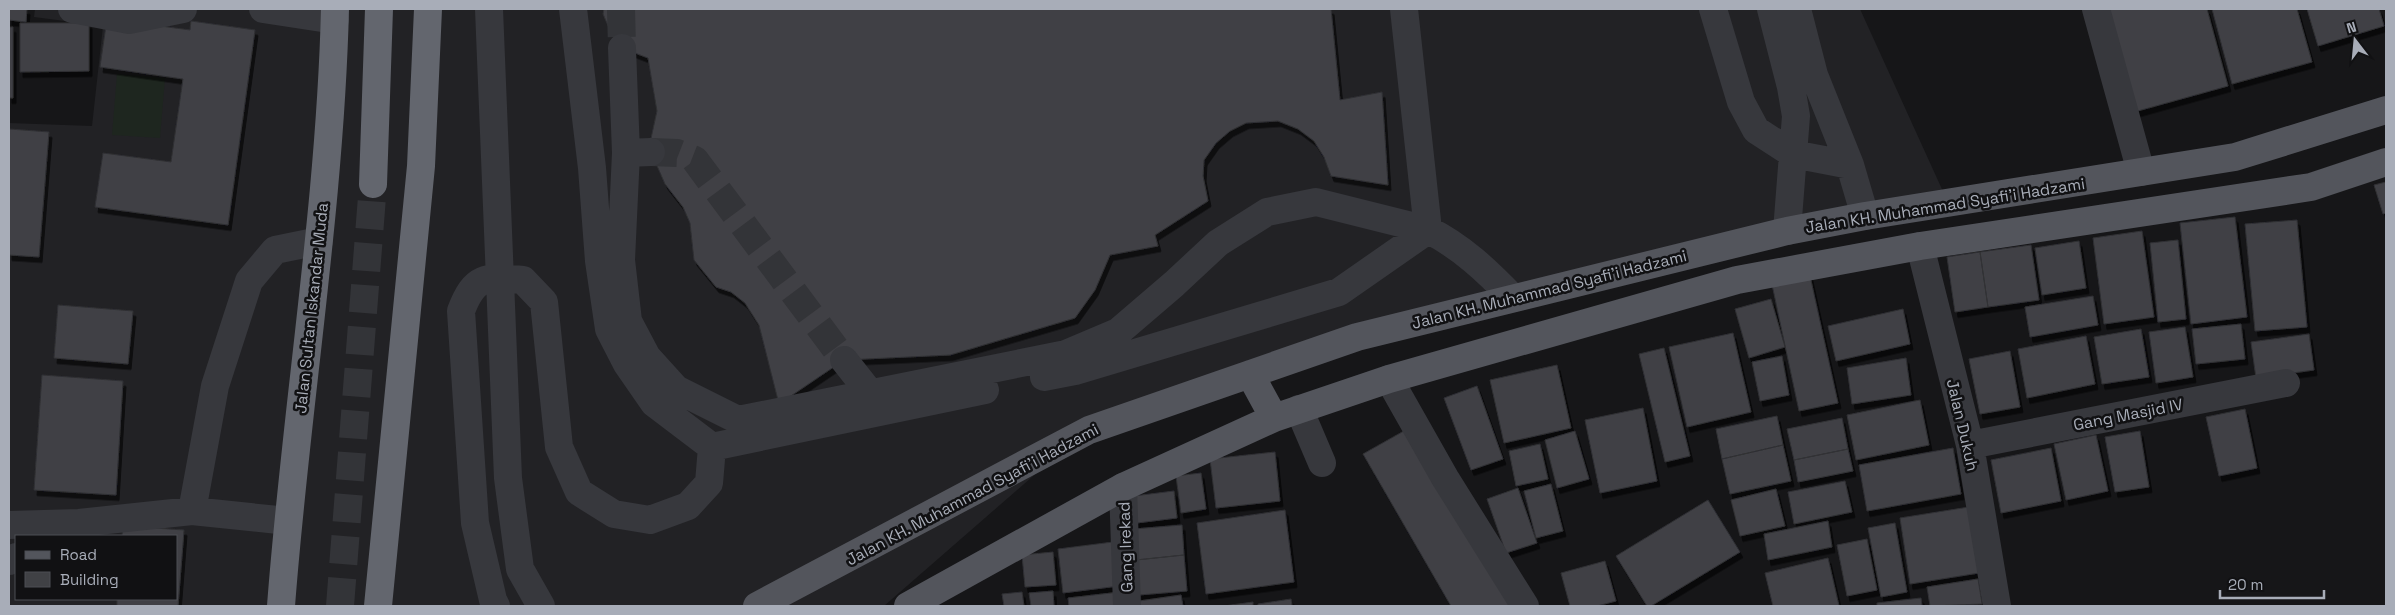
<svg xmlns="http://www.w3.org/2000/svg" width="2395" height="615" font-family="'Space Grotesk',sans-serif">
<style>
.built{fill:#222225;fill-rule:evenodd}
.green{fill:#1e261f}
.building{fill:#404145;stroke:#303034;filter:url(#shadow)}
.lines{fill:none;stroke-linecap:round;stroke-linejoin:round}
.minor-tunnel{stroke:#333438;stroke-width:28;stroke-dasharray:28 14;stroke-linecap:butt}
.highway-tunnel{stroke:#333438;stroke-width:28;stroke-dasharray:28 14;stroke-linecap:butt}
.minor{stroke:#37383d;stroke-width:28}
.major{stroke:#53555c;stroke-width:28}
.highway{stroke:#63666e;stroke-width:28}
.labels{text-anchor:middle;stroke-width:5;stroke-linejoin:round;paint-order:stroke}
.street-label{font-size:16px;fill:#a8adb8;stroke:#111113}
</style>
<defs>
<filter id="shadow"><feDropShadow dx="3" dy="5.5" stdDeviation="0" flood-color="#0009"/></filter>
</defs>
<rect width="100%" height="100%" fill="#161618"/>
<!-- built -->
<path class="built" d="M35 9H1860L1946 198 1419 318 1087 429 884 606H9V123L92 126 103 26 34 17ZM16 536H176V599H16Z"/>
<!-- green -->
<path class="green" d="M117 74 165 78 160 138 112 135Z"/>
<!-- building -->
<path class="building" d="M9 9H27L26 22 9 20Z
M604 9H1331L1340 100 1382 92 1388 185 1331 176 1324 157 1314 141 1298 129 1278 121 1246 123 1230 131 1216 143 1204 160 1203 176 1208 201 1155 235 1158 246 1110 255 1095 290 1075 318 950 355 844 360 779 404 759 325 745 303 731 292 716 287 694 260 690 223 683 207 665 184 651 152 650 143 657 111 648 58 622 48 612 35 603 14Z
M2106 9H2207L2228 86 2134 112Z
M2212 9H2297L2312 62 2232 84Z
M2307 9H2379L2384 26 2318 46Z
M107 19 190 30 191 21 255 30 228 225 95 207 103 153 171 162 183 79 100 67Z
M20 23H89V71L20 72Z
M9 27H13V98H9Z
M9 129 49 132 39 257 9 255Z
M2386 182V213L2383 214 2374 185Z
M2235 217 2247 317 2191 324 2180 223Z
M2297 220 2307 327 2255 331 2245 224Z
M2142 231 2154 317 2104 324 2093 238Z
M2178 240 2186 319 2158 322 2150 243Z
M2079 241 2086 288 2042 295 2035 248Z
M2031 245 2039 300 1988 307 1980 252Z
M1980 252 1988 307 1955 312 1947 257Z
M1808 267 1838 403 1799 411 1770 275Z
M2093 296 2098 325 2030 337 2025 307Z
M1771 299 1785 347 1749 358 1735 309Z
M58 305 133 311 128 364 54 358Z
M1903 309 1910 344 1836 361 1828 326Z
M2241 324 2245 359 2196 364 2192 329Z
M2185 327 2193 377 2156 383 2149 332Z
M2141 329 2149 377 2102 384 2094 337Z
M1733 333 1751 412 1687 427 1669 347Z
M2309 334 2314 370 2256 378 2251 342Z
M2086 336 2095 384 2027 398 2018 349Z
M1664 348 1690 456 1665 462 1639 354Z
M2010 351 2020 407 1980 414 1969 359Z
M1782 356 1789 395 1760 401 1752 362Z
M1906 358 1911 395 1852 404 1847 368Z
M1557 365 1571 428 1504 443 1490 380Z
M42 375 123 381 116 495 34 490Z
M1477 386 1503 459 1471 470 1444 398Z
M1920 400 1929 445 1856 460 1847 415Z
M1643 408 1657 481 1600 493 1585 420Z
M2245 409 2257 468 2219 476 2206 417Z
M1777 416 1783 445 1722 459 1716 429Z
M1842 418 1848 449 1794 460 1787 429Z
M1411 427 1514 606H1451L1363 454Z
M1575 431 1589 479 1557 488 1545 440Z
M2140 431 2149 487 2115 492 2105 437Z
M2096 435 2108 491 2066 500 2054 444Z
M1540 444 1548 479 1516 486 1509 451Z
M1783 445 1791 481 1730 494 1722 459Z
M1953 448 1961 494 1867 511 1859 465Z
M2051 448 2061 501 2001 513 1991 460Z
M1848 449 1853 471 1798 482 1794 460Z
M1275 452 1280 501 1216 508 1210 459Z
M1201 473 1206 509 1181 513 1176 476Z
M1845 481 1852 512 1794 524 1788 492Z
M1551 484 1563 531 1536 538 1524 491Z
M1518 488 1537 543 1506 553 1487 499Z
M1776 489 1785 526 1740 536 1731 500Z
M1174 491 1177 518 1129 524 1126 497Z
M1708 500 1740 552 1651 606H1647L1616 556Z
M1969 507 1979 573 1910 584 1900 518Z
M1285 510 1294 582 1206 594 1197 523Z
M1828 521 1832 547 1768 560 1764 534Z
M1895 523 1907 592 1881 597 1868 528Z
M1182 525 1184 555 1136 560 1134 529Z
M123 526 184 530 178 606H117V599H176V536H122Z
M1867 539 1877 590 1847 596 1837 545Z
M1113 542 1119 586 1063 593 1058 549Z
M1053 552 1056 585 1025 587 1022 555Z
M1184 555 1187 591 1139 595 1136 560Z
M1828 558 1839 606H1773L1765 573Z
M1605 561 1616 601 1597 606H1570L1561 573Z
M1978 579 1982 604 1930 606 1927 587Z
M1053 591 1054 606H1031L1029 593Z
M1022 592 1024 606H1004L1002 594Z
M1120 592 1121 606H1069L1068 598Z
M1181 595 1183 606H1139V601Z
M1921 598 1922 606H1877V603Z
M1291 599 1292 606H1258V604Z
M1253 602V606H1224Z"/>
<g class="lines">
<!-- minor-tunnel -->
<path class="minor-tunnel" d="M621 9 622 48
M651 152 677 153 695 160 844 360"/>
<!-- highway-tunnel -->
<path class="highway-tunnel" d="M340 606 373 184"/>
<!-- minor -->
<path class="minor" d="M72 9 129 20 183 9
M263 9 335 20
M489 9 508 478 520 569 541 606
M573 9 592 168 599 261 609 329 627 364 654 403 712 447 985 390
M1404 9 1428 230
M1713 9 1741 102 1756 130 1793 154 1850 165
M1771 9 1791 87 1796 116 1787 231
M1797 9 1814 75 1850 165 1865 216
M2096 9 2141 172
M622 48 626 153 621 260 628 321 647 357 676 389 738 420 1066 354 1118 332 1174 284 1218 243 1267 212 1316 202 1428 230C1461 246 1488 272 1513 298
M626 153 651 152
M1920 246 1970 445 1997 606
M844 360 870 393
M1044 377 1075 371 1339 292 1428 230
M1389 379 1445 478 1525 606
M1299 409 1322 463
M1970 445 2286 383
M1123 487 1127 606
M192 511 215 386 249 281 275 250 319 241
M9 525 79 523 192 511 288 521
M9 561 16 557
M496 606 493 600 475 523 461 311C475 274 487 277 523 280L544 302 559 447 579 492 614 514 650 520 688 506 709 483 712 447"/>
<!-- major -->
<path class="major" d="M1250 374 1274 418
M757 606 1089 430 1357 337 1787 231 1865 216 2235 157 2386 110
M908 606 1123 487 1274 418 1389 379 1737 280 1920 246 2311 187 2386 162"/>
<!-- highway -->
<path class="highway" d="M373 184 379 9
M281 606C296 407 330 209 335 9
M378 606 421 166 428 9"/>
</g>
<g class="labels">
<!-- street labels -->
<g class="street-label">
<text transform="translate(1945 205) rotate(-9)" y="6">Jalan KH. Muhammad Syafi'i Hadzami</text>
<text transform="translate(1549 289) rotate(-14)" y="6">Jalan KH. Muhammad Syafi'i Hadzami</text>
<text transform="translate(311 308) rotate(-84)" y="6">Jalan Sultan Iskandar Muda</text>
<text transform="translate(2128 414) rotate(-11)" y="6">Gang Masjid IV</text>
<text transform="translate(1963 425) rotate(77)" y="6">Jalan Dukuh</text>
<text transform="translate(972 494) rotate(-28)" y="6">Jalan KH. Muhammad Syafi'i Hadzami</text>
<text transform="translate(1125 547) rotate(-92)" y="6">Gang Irekad</text>
</g>
</g>
<!-- border -->
<rect width="2395" height="615" fill="none" stroke="#a8adb8" stroke-width="20"/>
<!-- legend -->
<rect x="15" y="535" width="162" height="65" fill="#111113" stroke="#4d4f55"/>
<rect x="25" y="551" width="25" height="8" fill="#53555c" stroke="#4d4f55"/>
<text x="60" y="560" font-size="15" fill="#a8adb8">Road</text>
<rect x="25" y="572" width="25" height="15" fill="#404145" stroke="#4d4f55"/>
<text x="60" y="585" font-size="15" fill="#a8adb8">Building</text>
<!-- north arrow -->
<g transform="translate(2355 40) rotate(344)" stroke="#111113" stroke-width="4" paint-order="stroke">
<path d="M0-4L9 19L0 12L-9 19Z" fill="#a8adb8"/>
<text y="-8" font-size="14" font-weight="bold" text-anchor="middle" fill="#a8adb8">N</text>
</g>
<!-- scale -->
<path d="M2220 590v8h104v-8" fill="none" stroke="#a8adb8" stroke-width="2.5"/>
<text x="2228" y="590" font-size="15" fill="#a8adb8" stroke="#111113" stroke-width="4" paint-order="stroke">20 m</text>
</svg>
